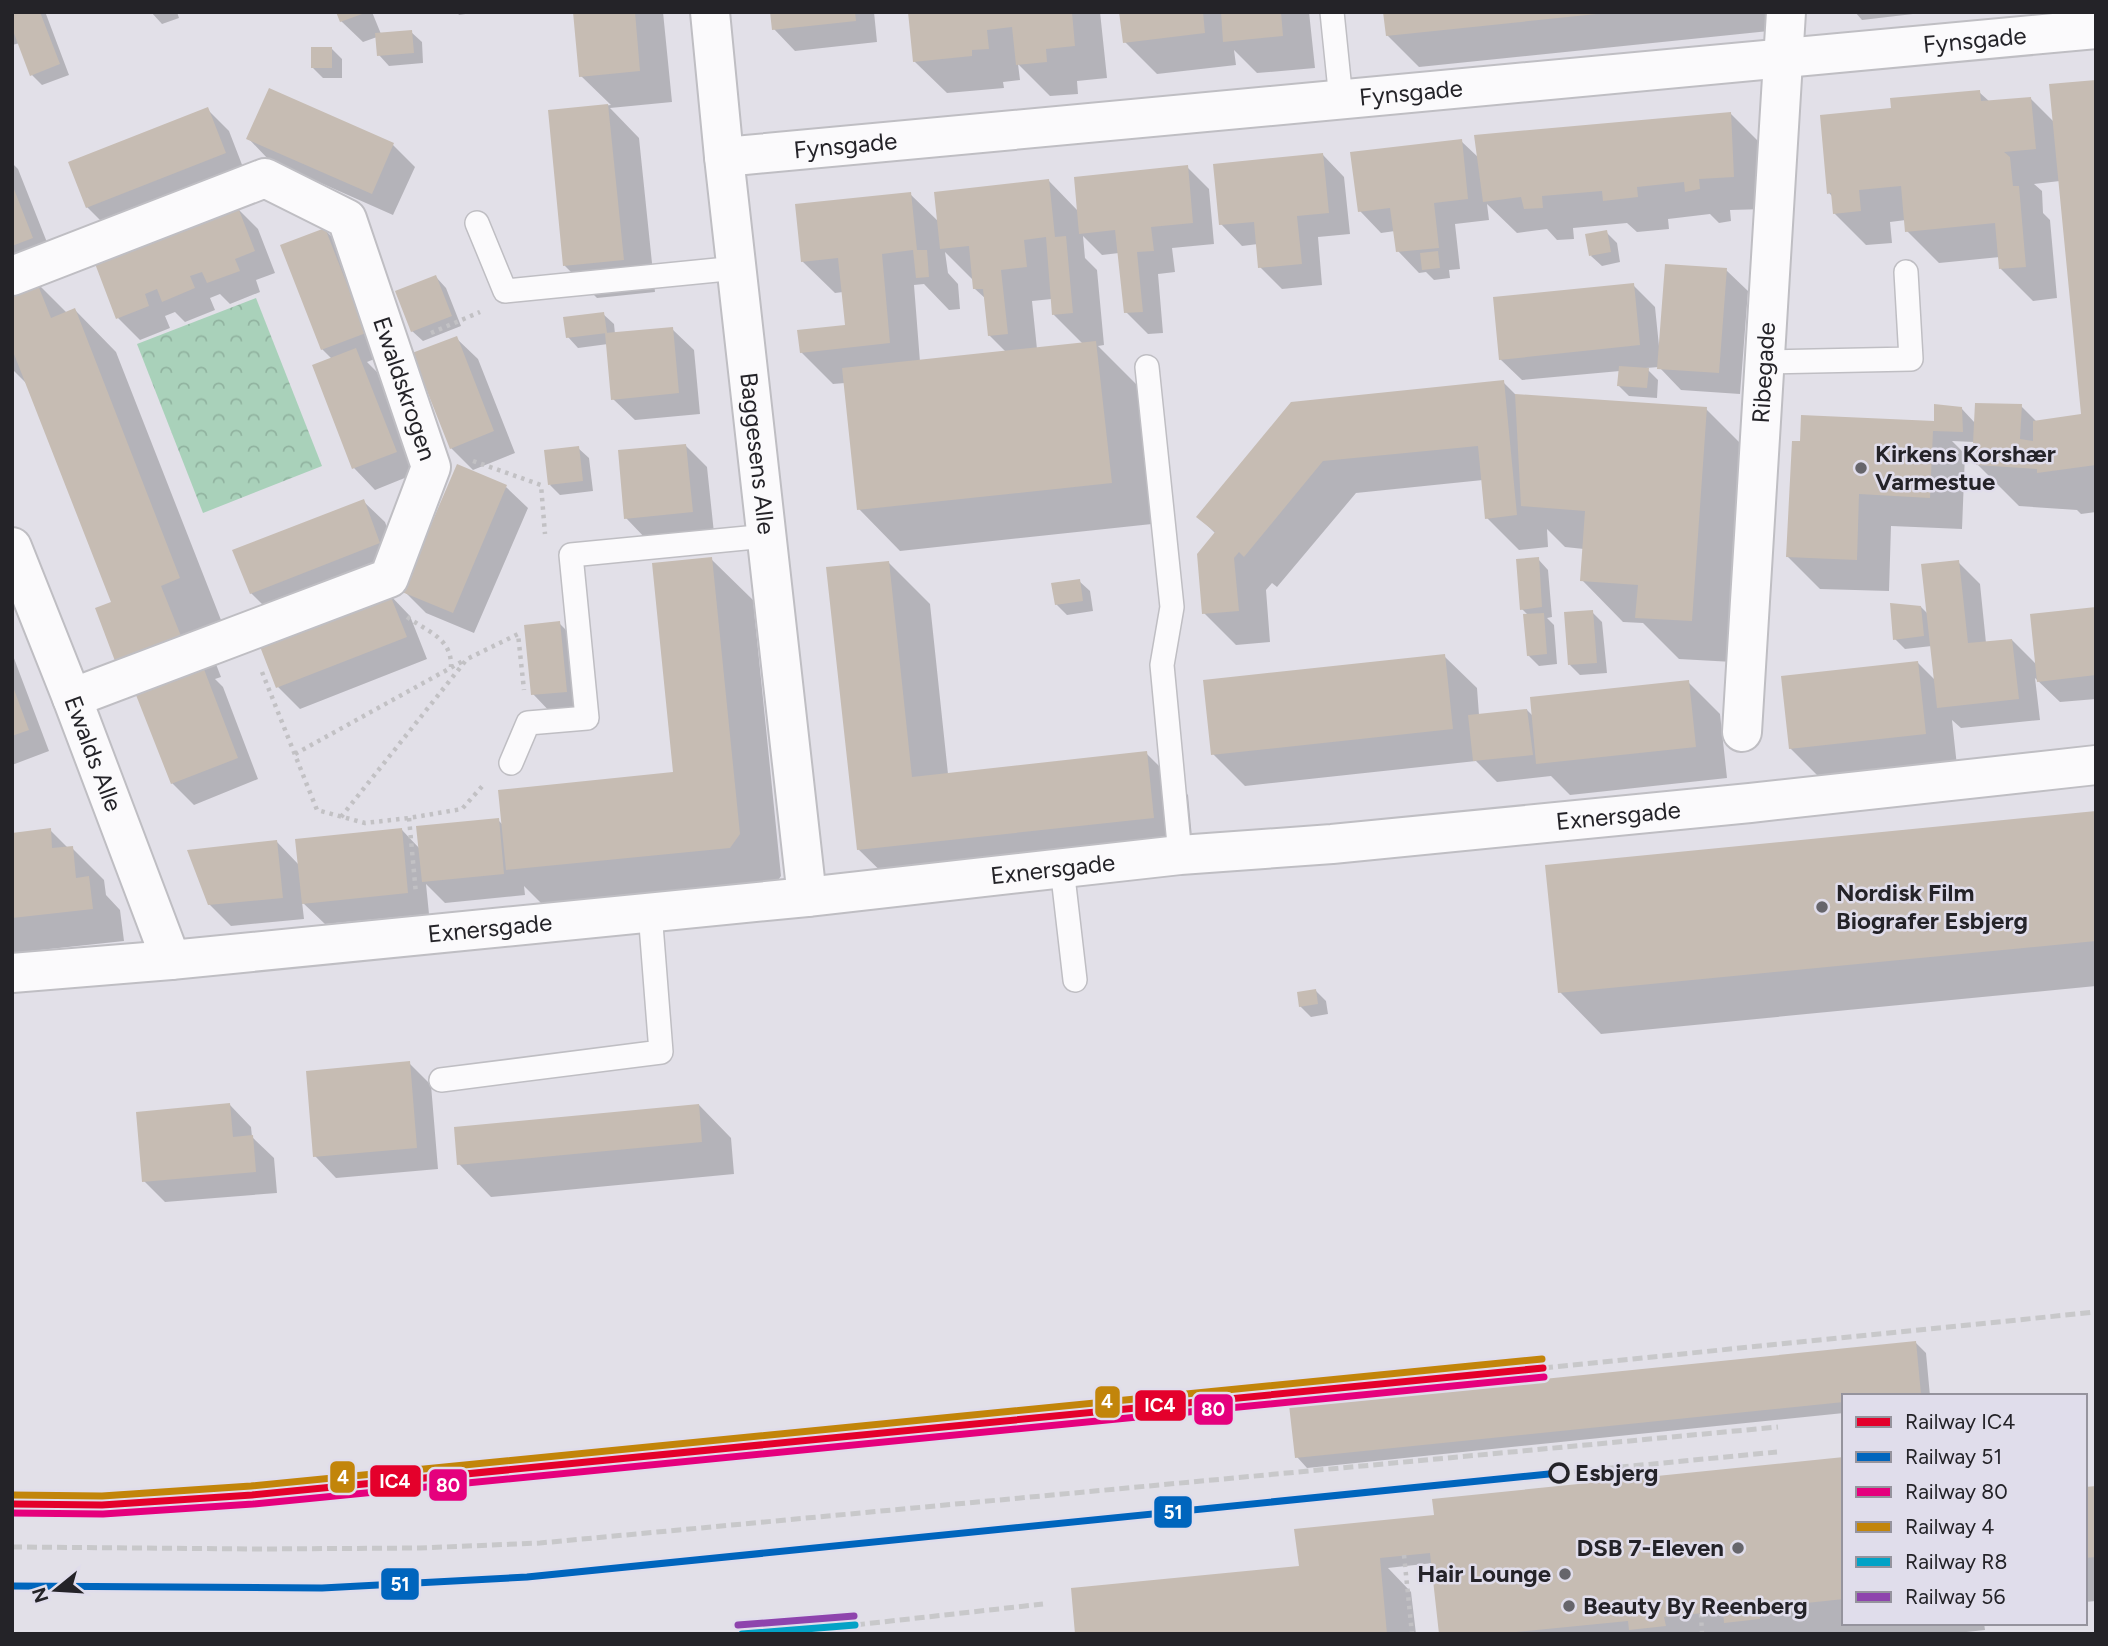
<svg xmlns="http://www.w3.org/2000/svg" width="2108" height="1646" font-family="Figtree,sans-serif">
<style>
.park{fill:url(#park-crowns)}
.shadow{fill:#0003;fill-rule:evenodd}
.building{fill:#c6bcb3}
.lines{fill:none;stroke-linecap:round;stroke-linejoin:round}
.lane-casing{stroke:#bfbec3;stroke-width:26}
.street-casing{stroke:#bfbec3;stroke-width:42}
.path{stroke:#c2c1c4;stroke-width:4.5;stroke-dasharray:3.5 5;stroke-linecap:butt}
.lane{stroke:#fbfafc;stroke-width:23}
.street{stroke:#fbfafc;stroke-width:38}
.rail{stroke:#c8c8ca;stroke-width:5;stroke-dasharray:10 5;stroke-linecap:butt}
.rail-1-casing{stroke:#e0ddeb;stroke-width:12}
.rail-2-casing{stroke:#e0ddeb;stroke-width:12}
.rail-3-casing{stroke:#e0ddeb;stroke-width:12}
.rail-4-casing{stroke:#e0ddeb;stroke-width:12}
.rail-5-casing{stroke:#e0ddeb;stroke-width:12}
.rail-6-casing{stroke:#e0ddeb;stroke-width:12}
.rail-1{stroke:#e4002b;stroke-width:7}
.rail-2{stroke:#0065bd;stroke-width:7}
.rail-3{stroke:#e5007d;stroke-width:7}
.rail-4{stroke:#c2850a;stroke-width:7}
.rail-5{stroke:#02a2c6;stroke-width:7}
.rail-6{stroke:#8e44ad;stroke-width:7}
.poi-dot{fill:#66656b;stroke:#e0ddeb;stroke-width:2.5}
.stop-dot{fill:#e0ddeb;stroke:#242328;stroke-width:3.5}
.labels{text-anchor:middle;stroke-width:5;stroke-linejoin:round;paint-order:stroke}
.street-label{font-size:24px;fill:#242328;stroke:#e0ddeb}
.poi-label{font-size:24px;font-weight:bold;fill:#242328;stroke:#e0ddeb;text-anchor:start}
.stop-label{font-size:24px;font-weight:bold;fill:#242328;stroke:#e0ddeb;text-anchor:start}
.line-badge{stroke:#e0ddeb;stroke-width:2.5}
.badge-label{font-size:19px;text-anchor:middle;font-weight:bold;fill:#fff}
</style>
<defs>
<pattern id="park-crowns" width="20" height="18" patternUnits="userSpaceOnUse" patternTransform="scale(1.75)"><rect width="20" height="18" fill="#a9d1ba"/><path d="M2 6a3 3 0 1 1 6 0M12 15a3 3 0 1 1 6 0" fill="none" stroke="#91b3a0"/></pattern>
</defs>
<rect width="100%" height="100%" fill="#e2e0e8"/>
<!-- park -->
<path class="park" d="M256 298 322 466 203 513 137 344Z"/>
<!-- shadow -->
<path class="shadow" d="M12 12H44L46 14 69 75 42 85 32 75 20 43 12 45Z
M151 12H177L179 18 162 24Z
M338 12H372L381 34 411 32 422 42 423 63 389 66 379 55 377 37 363 42 341 21Z
M457 12H472V13L459 15Z
M575 12H663L672 102 610 108 639 138 655 292 597 298 565 266 550 111 611 105 581 76Z
M771 12H874L877 42 795 51 774 29Z
M910 12H1100L1107 78 1077 81 1078 94 1050 96 1018 64 1020 80 1003 82 1004 88 947 93 914 61Z
M1121 12H1309L1315 68 1257 73 1234 50 1236 65 1157 74 1125 42Z
M1385 12H1771L1769 31 1419 67 1387 35Z
M1855 12H1930L1862 20Z
M332 49 342 59V78H323L313 68Z
M2096 81V512L2081 514 2077 510 2019 506 1978 465 1979 447 1974 442 1952 441 1965 454 1962 529 1891 526 1889 591 1820 589 1788 557 1935 422 1962 409 1975 423 2021 406 2037 422 2083 416 2060 181 2034 184 2042 191 2043 213 2050 220 2057 298 2033 301 2001 269 2000 257 1939 263 1907 231 1906 220 1890 222 1892 243 1866 245 1834 213 1833 197 1829 193 1893 110 1979 92 1990 102 2031 99 2055 123Z
M269 90 393 145 415 167 393 215 269 160 248 138Z
M208 110 229 131 246 175 109 229 87 207Z
M1731 114 1763 146 1766 209 1730 210 1731 221 1719 223 1710 214 1668 219 1669 229 1637 232 1627 223 1573 228 1574 239 1557 240 1547 229 1517 233 1487 204 1489 220 1455 224 1460 269 1449 270 1450 278 1434 280 1426 272 1419 273 1398 251 1395 231 1381 233 1360 211 1461 141 1479 158Z
M1323 155 1344 177 1350 234 1318 237 1322 285 1282 289 1260 267 1258 244 1242 246 1221 224Z
M12 163 18 169 54 260 12 276Z
M1187 167 1209 189 1214 244 1172 248 1175 272 1158 274 1163 333 1148 334 1126 312 1119 253 1102 255 1083 236 1085 258 1097 270 1104 345 1098 346 1137 385 1152 524 900 551 859 509 845 383 833 384 801 352 847 327 843 292 835 293 802 261 910 194 939 222 1049 181 1078 211ZM945 252 974 281 975 289 986 299 989 335 1007 353 920 362 914 285 924 284 949 310 960 309 958 284 948 273ZM1052 299 1054 315 1083 344 1037 349 1032 301Z
M236 207 258 229 275 273 256 280 260 292 230 304 220 294 210 298 215 310 185 322 175 312 165 316 170 328 140 340 118 318Z
M325 230 346 251 387 354 367 362 377 372 417 473 375 490 354 468 332 359 322 349Z
M1606 232 1617 243 1620 262 1602 266 1591 256Z
M1726 270 1748 291 1740 394 1681 390 1659 367 1646 368 1658 380 1657 398 1629 396 1618 385 1620 371 1522 380 1500 359 1633 285 1655 307 1659 346Z
M436 277 446 288 461 326 423 341 412 331Z
M36 282 67 313 75 310 116 352 221 620 202 628 221 677 215 679 223 687 258 779 194 805 172 783 144 688 117 660 113 603 28 385 12 369V291Z
M603 314 614 324 615 334 672 329 694 350 700 414 635 420 613 399 608 344 578 348 568 337Z
M456 338 478 359 515 453 473 470 451 448Z
M1503 382 1517 396 1706 409 1747 450 1733 662 1679 659 1643 623 1623 622 1582 580 1584 549 1565 547 1547 529 1548 547 1519 550 1487 518 1483 480 1356 493 1277 587 1272 583 1266 590 1270 642 1236 645 1204 613 1216 534 1198 516 1292 404Z
M685 445 707 467 714 533 647 540 626 518Z
M578 448 589 458 593 491 560 495 550 485Z
M506 487 528 508 474 633 426 613 404 591Z
M363 501 385 522 401 565 273 615 251 593Z
M711 559 753 600 781 876 772 889 549 911 524 886 525 895 445 903 426 884 429 914 325 924 302 902 304 919 231 926 209 904 277 842 299 865 402 830 420 849 498 820 503 825 675 774Z
M1538 559 1548 570 1552 617 1547 618 1554 625 1557 664 1539 666 1528 655 1529 616 1522 609Z
M1958 562 1980 584 1986 643 2012 640 2037 665 2096 609V699L2060 702 2035 678 2040 720 1961 728 1952 720 1957 766 1822 780 1790 748 1918 663 1936 681 1932 646 1905 649 1895 639 1921 607 1929 615Z
M889 563 930 604 948 774 1146 753 1188 795 1194 859 900 890 858 849Z
M1079 581 1090 591 1093 611 1067 615 1056 604Z
M389 594 410 616 427 659 300 709 278 687Z
M1592 612 1602 622 1607 673 1580 675 1570 665Z
M559 623 581 645 588 713 554 716 533 694Z
M12 653 49 751 12 765Z
M1444 656 1477 688 1479 715 1527 710 1534 717 1688 682 1720 714 1727 778 1570 795 1551 776 1497 782 1476 761 1245 786 1213 754Z
M2096 813V986L1601 1034 1560 992Z
M50 830 68 848H72L104 880 106 895 120 910 124 941 12 953V835Z
M1316 991 1326 1001 1328 1014 1311 1017 1300 1006Z
M409 1063 431 1085 438 1169 336 1178 315 1156Z
M230 1105 251 1127 252 1137 274 1158 277 1193 165 1202 144 1181Z
M699 1105 731 1138 734 1174 491 1197 459 1164Z
M1915 1342 1926 1353 1930 1396H1844V1413L1307 1468 1297 1457Z
M1844 1459V1623H1984L1985 1630 1948 1634H1441L1433 1563 1388 1568 1411 1592 1416 1634H1076L1300 1567 1436 1517Z
M2096 1488V1601L2085 1602V1489Z"/>
<!-- building -->
<path class="building" d="M12 12H40L60 64 30 76 12 28Z
M336 12H365V13L340 22Z
M573 12H635L640 71 579 77Z
M770 12H855L856 21 772 30Z
M908 12H1072L1075 46 1046 49 1047 62 1016 65 1012 27 987 30 989 49 972 50V56L913 62Z
M1119 12H1203L1205 33 1123 43Z
M1221 12H1281L1283 36 1223 42Z
M1383 12H1597V14L1386 36Z
M412 30 414 53 377 56 375 33Z
M311 47H332V68H311Z
M2096 80V465L2037 473V469L1976 465 1977 444 1973 443 1975 403 2022 404 2020 439 2033 441V421L2081 414 2049 84Z
M269 88 394 143 372 194 246 139Z
M1980 90 1981 101 2031 97 2036 149 2004 152 2010 157 2013 186H2019L2026 267 1999 269 1995 223 1905 232 1901 186 1859 190 1861 211 1833 214 1831 193 1827 194 1820 115 1891 108 1890 98Z
M608 104 624 260 563 266 548 110Z
M208 107 226 153 86 208 68 162Z
M1731 112 1734 177 1699 179 1700 189 1685 192 1684 182 1637 187 1638 197 1603 201 1602 191 1542 196 1543 208 1524 209 1521 197 1483 202 1474 135Z
M1462 139 1468 199 1434 203 1439 248 1396 252 1390 208 1358 212 1350 152Z
M1323 153 1329 213 1297 216 1302 264 1258 268 1254 222 1219 225 1213 164Z
M1188 165 1193 223 1151 227 1154 251 1137 252 1143 312 1124 313 1115 230 1079 234 1074 177Z
M1049 179 1055 237 1066 236 1073 313 1052 315 1046 237 1024 240 1027 267 1001 270 1008 334 988 336 983 289H973L969 246 940 249 934 192Z
M12 184 33 238 12 246Z
M911 192 917 250H927L929 277 916 278 913 250 882 254 890 343 800 353 797 330 845 325 838 258 801 262 795 204Z
M237 205 255 251 235 259 240 271 207 283 202 272 190 276 195 288 162 302 157 289 145 294 149 306 116 319 94 261Z
M325 228 366 333 321 350 280 245Z
M1607 230 1611 252 1589 256 1585 234Z
M1438 251 1440 268 1422 270 1420 253Z
M1665 264 1727 268 1719 373 1657 369Z
M436 275 452 316 411 332 395 291Z
M36 280 51 318 75 308 180 578 161 586 181 636 115 661 95 608 111 602 12 349V289Z
M1634 283 1640 345 1499 360 1493 297Z
M604 312 607 333 566 338 563 317Z
M673 327 679 393 611 400 605 333Z
M457 336 494 431 450 449 412 353Z
M1096 341 1112 483 857 510 842 368Z
M356 348 397 452 352 469 312 365Z
M1619 366 1649 368 1647 388 1617 386Z
M1504 380 1517 515 1485 519 1478 446 1323 461 1244 557 1239 552 1234 558 1239 611 1202 614 1197 554 1215 532 1196 517 1291 402Z
M1515 394 1707 407 1692 621 1635 618 1638 585 1580 581 1585 511 1521 506Z
M1934 404 1962 407 1963 432 1933 431 1930 498 1859 494 1857 560 1786 557 1792 441H1800L1801 415 1934 421Z
M686 444 693 512 624 519 618 450Z
M579 446 583 481 548 485 544 450Z
M457 464 507 485 453 613 402 592Z
M364 499 380 543 250 594 232 550Z
M712 557 740 834 730 848 506 870 498 790 673 772 652 563Z
M1539 557 1542 607 1520 610 1516 559Z
M1959 560 1968 643 2012 639 2019 699 1937 708 1921 564Z
M889 561 912 777 1147 751 1154 818 857 850 826 567Z
M1080 579 1083 601 1055 605 1051 583Z
M389 592 407 637 276 688 259 644Z
M1890 603 1921 606 1924 636 1893 640Z
M2096 607V675L2037 682 2030 614Z
M1593 610 1597 663 1568 665 1564 612Z
M1544 613 1547 654 1527 656 1523 614Z
M560 621 567 692 531 695 524 625Z
M1445 654 1453 729 1211 755 1203 680Z
M1918 661 1926 734 1789 749 1781 676Z
M202 664 238 758 171 784 134 690Z
M1689 680 1696 747 1536 764 1530 697Z
M12 684 29 730 12 736Z
M1527 709 1533 755 1473 761 1468 715Z
M2096 811V941L1558 993 1545 865Z
M499 818 504 874 422 882 416 826Z
M51 828 52 848 73 846 76 878 89 876 93 909 12 918V833Z
M402 828 408 893 302 904 295 839Z
M277 840 283 898 208 905 187 850Z
M1316 989 1318 1004 1299 1007 1297 992Z
M410 1061 417 1148 313 1157 306 1071Z
M230 1103 233 1137 253 1135 256 1172 142 1182 136 1112Z
M699 1104 702 1142 457 1165 454 1127Z
M1916 1341 1921 1394 1844 1396V1402L1295 1458 1289 1405Z
M1844 1457V1599L1759 1608 1760 1619 1724 1623 1723 1611 1664 1617 1666 1626 1629 1630 1628 1621 1497 1634H1439L1430 1553 1380 1558 1387 1634H1075L1071 1588 1299 1566 1294 1529 1434 1515 1432 1499Z
M2096 1486V1557L2085 1558V1487Z"/>
<g class="lines">
<!-- lane casing -->
<g class="lane-casing">
<path id="lane" d="M1332 12 1341 100
M477 223 505 291 737 268
M1763 362 1911 359 1906 272
M1147 367 1172 607 1162 665 1180 855
M511 763 528 723 587 718 571 555 767 536
M1062 868 1075 980
M441 1080 661 1052 650 912"/>
</g>
<!-- street casing -->
<g class="street-casing">
<g id="street">
<path id="s1" d="M710 12 724 157 807 897"/>
<path id="s2" d="M724 157 2096 29"/>
<path id="s3" d="M12 276 265 178 347 219 431 467 389 578 72 698"/>
<path id="s4" d="M12 547 72 698 171 960"/>
<path id="s5" d="M1742 732 1786 12"/>
<path id="s6" d="M12 973 171 960 807 897 1180 855 1332 844 1750 803 2096 765"/>
</g>
</g>
<!-- path -->
<path class="path" d="M431 333 480 312
M473 461 541 485 545 534
M407 617C428 632 452 638 451 667
M262 672 317 810 365 823 409 818 462 809 485 783
M295 754 463 661
M341 817 467 659 518 634 524 690
M409 818 416 894
M1404 1555 1412 1634
M1701 1614 1702 1634"/>
<!-- lane -->
<use href="#lane" class="lane"/>
<!-- street -->
<use href="#street" class="street"/>
<!-- rail -->
<path class="rail" d="M1543 1368 2096 1312
M1559 1473 1777 1452
M12 1547 261 1549 420 1548 540 1543 1778 1427
M855 1625 1043 1604"/>
<!-- rail-1 casing -->
<g class="rail-1-casing">
<path id="rail-1" d="M12 1504 102 1505 252 1495 1543 1368"/>
</g>
<!-- rail-2 casing -->
<g class="rail-2-casing">
<path id="rail-2" d="M12 1586 322 1588 527 1577 1559 1473"/>
</g>
<!-- rail-3 casing -->
<g class="rail-3-casing">
<path id="rail-3" d="M12 1513 103 1514 253 1504 1544 1377"/>
</g>
<!-- rail-4 casing -->
<g class="rail-4-casing">
<path id="rail-4" d="M12 1495 102 1496 251 1486 1542 1359"/>
</g>
<!-- rail-5 casing -->
<g class="rail-5-casing">
<path id="rail-5" d="M742 1634 855 1625"/>
</g>
<!-- rail-6 casing -->
<g class="rail-6-casing">
<path id="rail-6" d="M738 1625 854 1616"/>
</g>
<!-- rail-1 -->
<use href="#rail-1" class="rail-1"/>
<!-- rail-2 -->
<use href="#rail-2" class="rail-2"/>
<!-- rail-3 -->
<use href="#rail-3" class="rail-3"/>
<!-- rail-4 -->
<use href="#rail-4" class="rail-4"/>
<!-- rail-5 -->
<use href="#rail-5" class="rail-5"/>
<!-- rail-6 -->
<use href="#rail-6" class="rail-6"/>
</g>
<!-- markers -->
<g class="poi-dot">
<circle cx="1861" cy="468" r="7"/>
<circle cx="1822" cy="907" r="7"/>
<circle cx="1738" cy="1548" r="7"/>
<circle cx="1565" cy="1574" r="7"/>
<circle cx="1569" cy="1606" r="7"/>
</g>
<circle class="stop-dot" cx="1559" cy="1473" r="9"/>
<g class="labels">
<!-- street labels -->
<g class="street-label">
<text dy="8" stroke="none"><textPath href="#s2" startOffset="1256">Fynsgade</textPath></text>
<text dy="8" stroke="none"><textPath href="#s2" startOffset="690">Fynsgade</textPath></text>
<text dy="8" stroke="none"><textPath href="#s2" startOffset="122">Fynsgade</textPath></text>
<text dy="8" stroke="none"><textPath href="#s5" startOffset="360">Ribegade</textPath></text>
<text dy="8" stroke="none"><textPath href="#s3" startOffset="542">Ewaldskrogen</textPath></text>
<text dy="8" stroke="none"><textPath href="#s1" startOffset="444">Baggesens Alle</textPath></text>
<text dy="8" stroke="none"><textPath href="#s4" startOffset="222">Ewalds Alle</textPath></text>
<text dy="8" stroke="none"><textPath href="#s6" startOffset="1614">Exnersgade</textPath></text>
<text dy="8" stroke="none"><textPath href="#s6" startOffset="1046">Exnersgade</textPath></text>
<text dy="8" stroke="none"><textPath href="#s6" startOffset="480">Exnersgade</textPath></text>
</g>
<!-- poi labels -->
<g class="poi-label">
<text x="1875" y="462">Kirkens Korshær<tspan x="1875" dy="28">Varmestue</tspan></text>
<text x="1836" y="901">Nordisk Film<tspan x="1836" dy="28">Biografer Esbjerg</tspan></text>
<text x="1724" y="1556" text-anchor="end">DSB 7-Eleven</text>
<text x="1551" y="1582" text-anchor="end">Hair Lounge</text>
<text x="1583" y="1614">Beauty By Reenberg</text>
</g>
<!-- stop labels -->
<g class="stop-label">
<text x="1575" y="1481">Esbjerg</text>
</g>
</g>
<g class="line-badge">
<rect x="1094" y="1385" width="27" height="34" rx="7" fill="#c2850a"/>
<rect x="1134" y="1389" width="53" height="33" rx="7" fill="#e4002b"/>
<rect x="1193" y="1393" width="41" height="33" rx="7" fill="#e5007d"/>
<rect x="329" y="1460" width="27" height="34" rx="7" fill="#c2850a"/>
<rect x="369" y="1464" width="53" height="34" rx="7" fill="#e4002b"/>
<rect x="428" y="1468" width="40" height="34" rx="7" fill="#e5007d"/>
<rect x="1153" y="1495" width="40" height="34" rx="7" fill="#0065bd"/>
<rect x="380" y="1567" width="40" height="34" rx="7" fill="#0065bd"/>
</g>
<g class="badge-label">
<text x="1107" y="1408">4</text>
<text x="1160" y="1412">IC4</text>
<text x="1213" y="1416">80</text>
<text x="343" y="1484">4</text>
<text x="395" y="1488">IC4</text>
<text x="448" y="1492">80</text>
<text x="1173" y="1519">51</text>
<text x="400" y="1591">51</text>
</g>
<!-- border -->
<rect width="2108" height="1646" fill="none" stroke="#242328" stroke-width="28"/>
<!-- legend -->
<rect x="1842" y="1394" width="245" height="231" fill="#e0ddeb" stroke="#95939d" stroke-width="2"/>
<rect x="1856" y="1417" width="35" height="10" fill="#e4002b" stroke="#95939d" stroke-width="2"/>
<text x="1905" y="1429" font-size="21" fill="#242328">Railway IC4</text>
<rect x="1856" y="1452" width="35" height="10" fill="#0065bd" stroke="#95939d" stroke-width="2"/>
<text x="1905" y="1464" font-size="21" fill="#242328">Railway 51</text>
<rect x="1856" y="1487" width="35" height="10" fill="#e5007d" stroke="#95939d" stroke-width="2"/>
<text x="1905" y="1499" font-size="21" fill="#242328">Railway 80</text>
<rect x="1856" y="1522" width="35" height="10" fill="#c2850a" stroke="#95939d" stroke-width="2"/>
<text x="1905" y="1534" font-size="21" fill="#242328">Railway 4</text>
<rect x="1856" y="1557" width="35" height="10" fill="#02a2c6" stroke="#95939d" stroke-width="2"/>
<text x="1905" y="1569" font-size="21" fill="#242328">Railway R8</text>
<rect x="1856" y="1592" width="35" height="10" fill="#8e44ad" stroke="#95939d" stroke-width="2"/>
<text x="1905" y="1604" font-size="21" fill="#242328">Railway 56</text>
<!-- north arrow -->
<g transform="translate(56 1590) rotate(252)" stroke="#e0ddeb" stroke-width="5" paint-order="stroke">
<path d="M0-5L12 26L0 18L-12 26Z" fill="#242328"/>
<text y="-10" font-size="19" font-weight="bold" text-anchor="middle" fill="#242328">N</text>
</g>
</svg>
